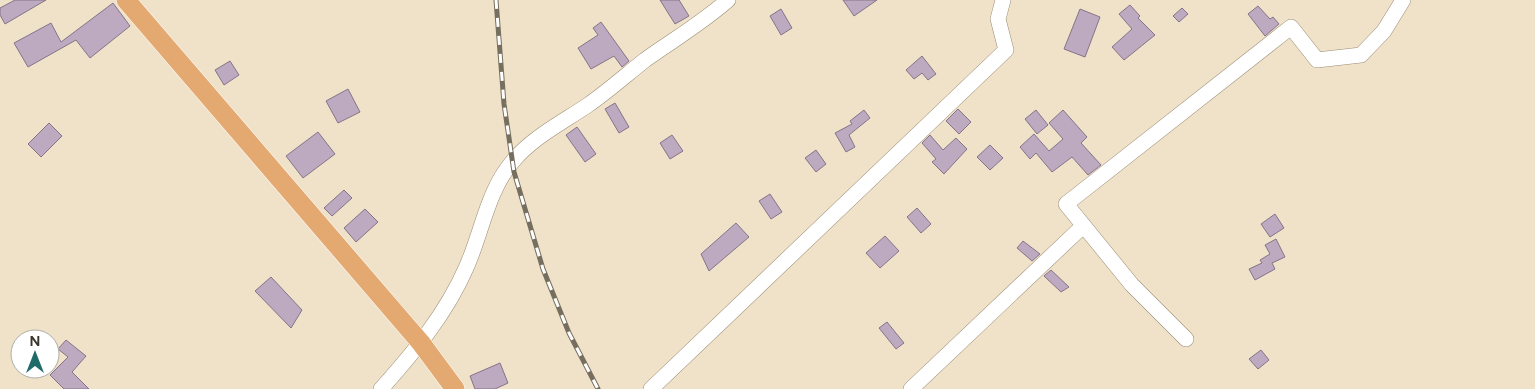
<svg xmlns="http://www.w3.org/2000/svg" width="1535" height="389" font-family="Figtree,sans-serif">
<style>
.building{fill:#bdaac1;stroke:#857389}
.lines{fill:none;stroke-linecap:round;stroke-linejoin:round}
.minor-casing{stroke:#9a8d75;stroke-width:16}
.major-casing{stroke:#fff;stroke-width:20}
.minor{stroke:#fff;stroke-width:15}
.major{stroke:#e4a871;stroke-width:19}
.rail-casing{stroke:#766e5e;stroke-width:5}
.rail{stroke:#fff;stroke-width:3;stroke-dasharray:9;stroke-linecap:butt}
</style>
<rect width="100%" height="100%" fill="#f0e2c8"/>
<!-- building -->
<path class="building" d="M15 0H46L5 24 0 15V8Z
M660 0H679L689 16 675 24Z
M843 0H877L854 16Z
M113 3 130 26 90 58 76 40 28 67 14 43 51 23 61 42Z
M1130 5 1140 16 1138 18 1155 35 1124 60 1112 47 1132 29 1119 14Z
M1258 6 1270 19 1273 17 1279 24 1265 36 1248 14Z
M1182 8 1188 14 1179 22 1173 16Z
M781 9 792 28 781 35 770 16Z
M1080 9 1100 17 1085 57 1064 49Z
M601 22 629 61 622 67 614 56 591 69 578 48 598 35 593 28Z
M922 56 936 74 928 80 922 73 914 79 906 70Z
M230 61 239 75 224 85 215 70Z
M348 89 360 112 338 123 326 101Z
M615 103 629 127 619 133 605 109Z
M958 109 971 122 959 134 946 121Z
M864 110 870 118 849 135 855 147 846 152 835 133 852 124 850 121Z
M1036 110 1048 125 1037 134 1025 119Z
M1063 110 1087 137 1081 143 1101 165 1088 175 1072 157 1052 172 1036 153 1030 159 1020 147 1034 134 1049 151 1063 139 1049 123Z
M49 123 62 136 41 157 28 144Z
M577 127 596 154 585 162 566 135Z
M318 132 335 154 303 178 286 156Z
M672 135 683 151 670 159 660 143Z
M930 135 943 150 956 138 967 149 944 174 932 162 936 159 922 143Z
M990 145 1003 158 990 170 977 157Z
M816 150 826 164 816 172 805 158Z
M344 190 352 198 332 216 324 208Z
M770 194 782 212 771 219 759 201Z
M917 208 931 224 921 233 907 217Z
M365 209 378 222 356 242 344 228Z
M1275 214 1284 228 1270 237 1261 224Z
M736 223 749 237 709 271 701 254Z
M885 236 899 251 880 268 866 253Z
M1276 239 1285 257 1272 263 1275 269 1255 280 1249 269 1262 263 1260 260 1270 254 1265 245Z
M1023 241 1040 254 1032 261 1017 248Z
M1051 270 1069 287 1061 292 1044 276Z
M271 277 302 310 291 328 255 291Z
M887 322 904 343 896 349 879 328Z
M66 340 86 356 72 372 89 389H64L50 375 68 357 58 349Z
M1261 350 1269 360 1258 369 1249 359Z
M500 363 508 383 495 389H475L470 376Z"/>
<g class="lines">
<!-- minor casing -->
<g class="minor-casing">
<path id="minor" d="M1186 339 1132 285 1066 204 1291 27 1317 60 1361 55 1384 31 1403 0
M381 389C414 352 446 314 466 268 482 233 487 191 513 161 533 137 563 122 588 105 608 91 626 75 645 60 673 40 702 23 728 0
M651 389 1006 50 998 19 1003 0
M911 389 1083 226"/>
</g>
<!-- major casing -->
<g class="major-casing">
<path id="major" d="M126 0 421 343 455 389"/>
</g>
<!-- minor -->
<use href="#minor" class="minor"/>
<!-- major -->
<use href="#major" class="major"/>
<!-- rail casing -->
<g class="rail-casing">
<path id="rail" d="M496 0 504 104 514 172 543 269 569 333 598 389"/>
</g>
<!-- rail -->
<use href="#rail" class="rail"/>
</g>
<!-- north arrow -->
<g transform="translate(35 354)"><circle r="24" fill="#ffffff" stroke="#b0aeaa"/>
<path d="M0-4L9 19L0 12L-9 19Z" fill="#1f6b6a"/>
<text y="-8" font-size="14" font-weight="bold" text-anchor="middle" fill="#3a352a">N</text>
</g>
</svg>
